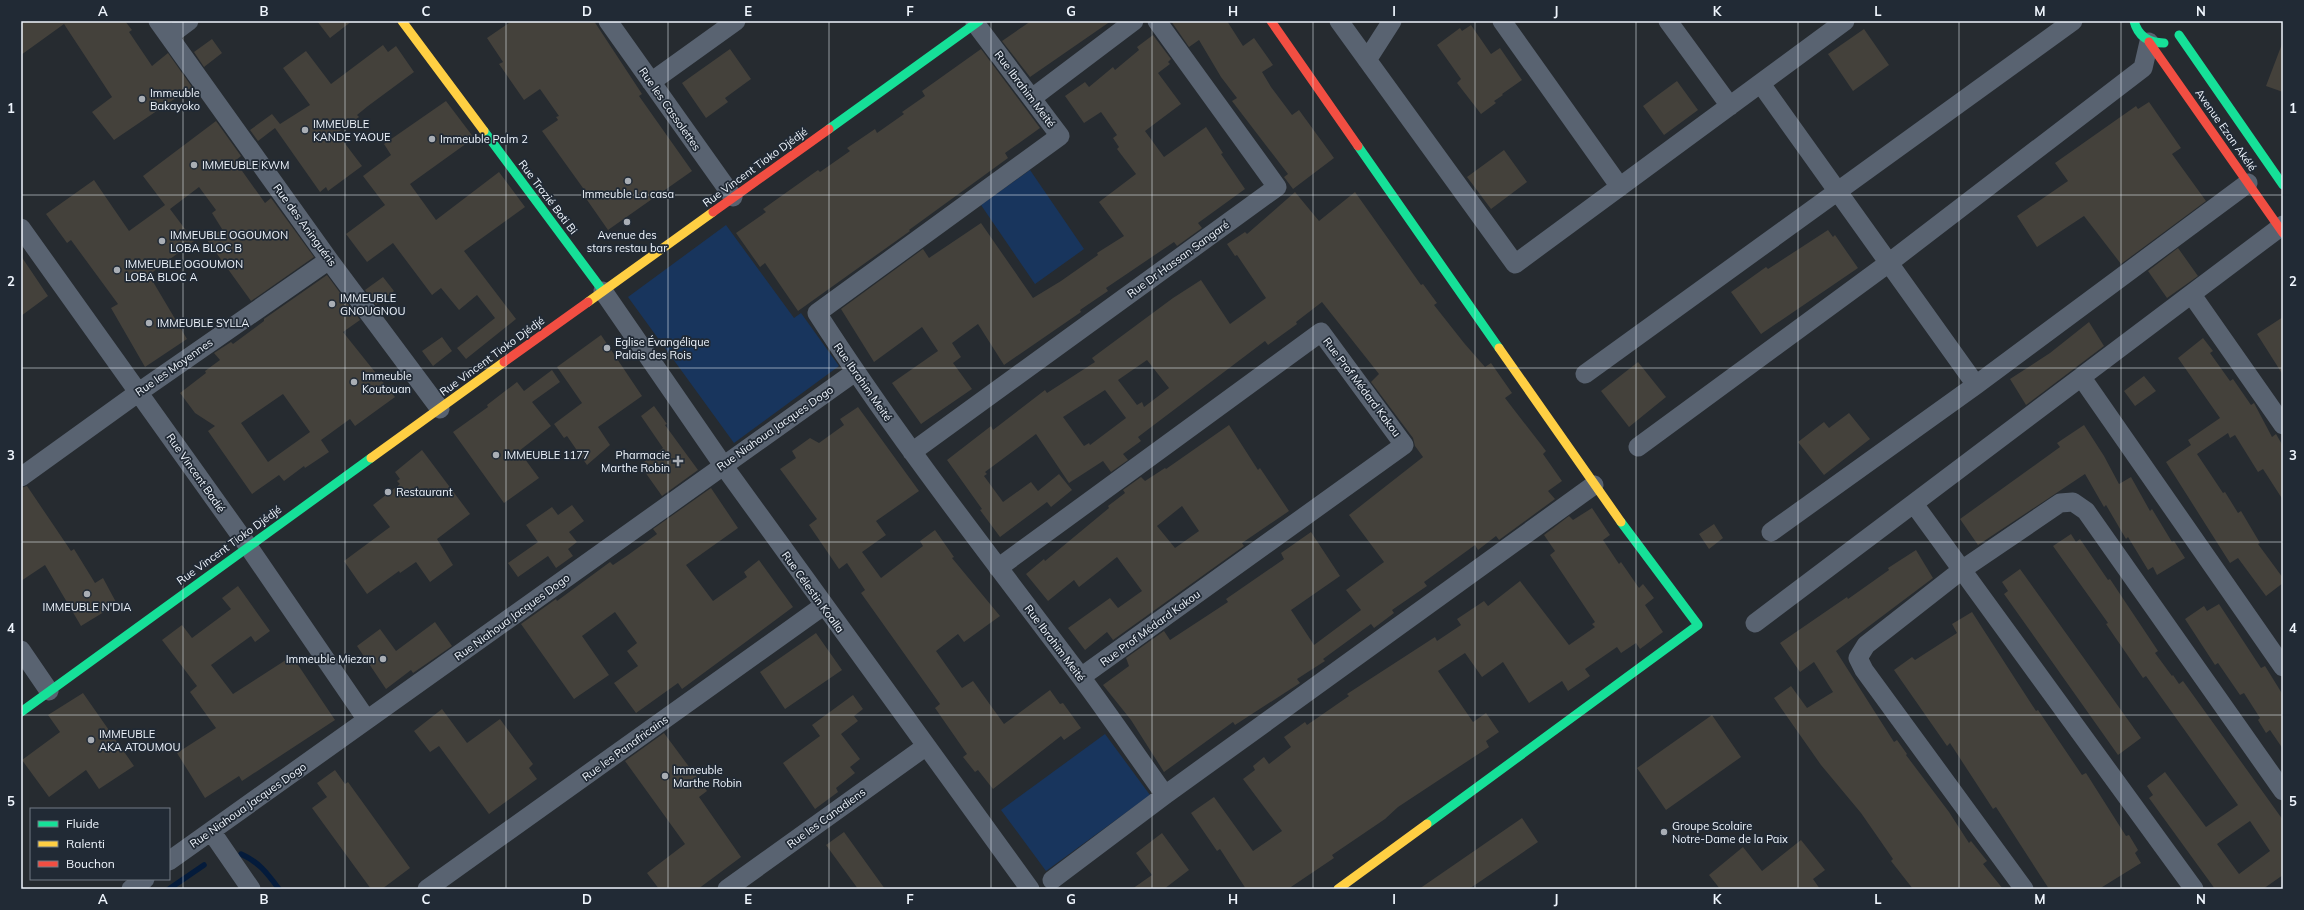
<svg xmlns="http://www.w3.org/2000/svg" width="2304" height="910" font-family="Mulish,sans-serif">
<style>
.green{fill:#18355d}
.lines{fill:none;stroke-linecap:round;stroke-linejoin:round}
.stream{stroke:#041b3b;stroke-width:5.5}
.building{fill:#44413b;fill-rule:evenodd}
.street{stroke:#596371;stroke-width:19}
.fast{stroke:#16e098;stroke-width:9}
.slow{stroke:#ffcf43;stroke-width:9}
.jam{stroke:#f24e42;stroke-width:9}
.grid{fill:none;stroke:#eff5fd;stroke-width:1;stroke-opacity:0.55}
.poi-dot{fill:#a9aeb5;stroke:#212a35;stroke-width:1.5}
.labels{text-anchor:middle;stroke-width:3.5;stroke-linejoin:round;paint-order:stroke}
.street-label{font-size:11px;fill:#eff5fd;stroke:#212a35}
.poi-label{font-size:11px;fill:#eff5fd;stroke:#212a35;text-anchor:start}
.neatline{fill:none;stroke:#eff5fd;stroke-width:1.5}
.grid-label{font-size:13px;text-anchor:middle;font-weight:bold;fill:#eff5fd}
</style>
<rect width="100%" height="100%" fill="#262b30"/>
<!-- green -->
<path class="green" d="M1030 170 1084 249 1035 284 981 205Z
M726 225 794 318 801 313 839 366 734 443 628 297Z
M1105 734 1150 795 1046 871 1001 810Z"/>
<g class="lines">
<!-- stream -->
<path class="stream" d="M241 854C259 862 267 873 279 889
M169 889 204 865"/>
</g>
<!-- building -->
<path class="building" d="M21 21H125L132 30 129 32 152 66 168 53 192 87 114 140 92 112 112 97 64 24 21 55Z
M317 21H352L330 38Z
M512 21H594L642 94 639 96 692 171 608 230 585 197 588 195 542 131 558 120 556 117 559 116 540 89 524 100 499 64 503 62 487 38Z
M1031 21H1111L1030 77 1002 41Z
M1171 21H1227L1243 46 1254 38 1273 65 1262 72 1271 87 1292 115 1299 110 1334 158 1293 189 1284 177 1288 174 1232 101 1237 98 1221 77 1199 40 1189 47Z
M1471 25 1491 54 1500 48 1522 80 1502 94 1503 95 1494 101 1496 103 1481 114 1457 83 1461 79 1437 45 1460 28 1462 31Z
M1864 29 1889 65 1853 91 1828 54Z
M1153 35 1171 59 1168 62 1170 64 1158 73 1181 104 1145 131 1164 157 1206 127 1223 153 1221 154 1245 189 1198 223 1202 228 1177 246 1174 242 1106 288 1108 291 1080 310 1081 312 1004 365 978 324 952 343 961 357 953 363 972 389 921 424 892 383 938 351 922 327 874 362 841 309 923 249 929 258 981 223 1033 298 1061 281 1098 255 1097 253 1124 236 1099 202 1136 174 1117 149 1119 147 1113 138 1117 135 1101 112 1084 123 1065 96 1085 82 1089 87 1113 67 1115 70 1139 50 1137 47Z
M212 39 222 53 204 67 194 52Z
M2282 44H2283V92L2266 86Z
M383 45 388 52 396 46 414 72 368 106 357 115 359 117 337 133 362 166 328 191 326 187 320 192 275 128 258 141 250 130 272 114 280 124 310 105 283 68 306 51 331 84Z
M730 49 751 79 725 98 728 102 706 118 682 83Z
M981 49 1040 128 1005 153 1008 158 909 230 910 231 798 311 765 263 760 267 736 233 766 212 763 209 818 170 820 172 850 151 847 148 875 129 877 133 904 114 902 112 925 96 922 91Z
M1677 81 1698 110 1664 135 1643 106Z
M446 101 474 138 410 184 436 220 499 172 525 207 464 251 516 319 466 359 457 348 495 318 477 295 459 310 441 288 432 295 393 243 367 262 346 234 385 205 363 176 391 155 384 144Z
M2149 102 2181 148 2172 154 2206 201 2121 264 2084 216 2037 247 2017 216 2068 181 2055 163 2136 106 2138 109Z
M216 121 241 156 235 161 265 203 271 198 314 257 251 301 207 240 222 229 212 213 216 210 199 187 170 209 194 241 149 275 187 339 145 367 111 308 118 304 71 240 67 243 46 214 94 180 129 231 165 205 143 176Z
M1504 150 1527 182 1491 209 1467 177Z
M1295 192 1319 221 1355 192 1421 285 1423 284 1437 303 1434 305 1464 343 1485 367 1491 363 1512 393 1505 398 1546 451 1543 454 1562 481 1548 491 1555 499 1499 540 1496 536 1478 550 1475 545 1424 582 1427 586 1392 610 1394 613 1374 628 1371 624 1323 659 1325 661 1297 679 1300 683 1235 725 1233 722 1164 772 1131 720 1103 685 1129 666 1126 658 1164 631 1170 640 1228 602 1226 599 1284 559 1281 553 1311 532 1340 576 1291 610 1314 645 1361 610 1346 590 1384 562 1349 515 1423 457 1415 446 1413 438 1371 382 1379 374 1322 302 1296 322 1297 324 1268 345 1265 341 1138 437 1141 441 1123 454 1128 460 1111 472 1103 461 1069 483 1036 434 985 472 987 474 984 476 1003 502 1031 482 1038 491 1059 474 1072 490 1051 507 1047 502 1000 537 980 510 982 509 947 460 991 426 993 430 1045 390 1047 393 1095 362 1092 358 1173 298 1201 280 1230 324 1266 298 1237 255 1235 256 1227 244 1245 232 1247 234ZM1147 360 1169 388 1144 407 1142 402 1137 405 1118 380ZM1105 390 1126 418 1090 445 1089 443 1084 446 1063 417Z
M1828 230 1833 237 1835 235 1858 268 1761 334 1731 292 1766 267 1768 269Z
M2178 248 2198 276 2167 298 2148 271Z
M21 256 48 296 21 316Z
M327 275 360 320 343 332 395 397 355 426 350 419 321 440 329 452 305 468 304 466 284 481 279 475 252 494 208 431 215 426 195 413 180 393 206 373 205 371 220 360 214 353 231 342 233 344 264 321V319ZM283 394 310 432 268 462 241 423Z
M383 277 394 291 376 305 365 290Z
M2283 317V375L2257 334Z
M2089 322 2104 346 2026 405 2010 379 2050 353Z
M601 335 642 396 598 427 610 445 587 465 567 436 564 438 554 424 582 403 557 367Z
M442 337 452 351 433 366 422 351Z
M2203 338 2213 351 2210 353 2230 381 2233 379 2251 405 2254 403 2272 437 2276 434 2283 446V500L2263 469 2258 472 2235 435 2230 438 2228 433 2197 454 2223 493 2225 492 2238 513 2241 511 2260 543 2258 544 2283 578V583L2266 596 2238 558 2230 563 2166 462 2191 445 2188 440 2220 418 2178 358Z
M1638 362 1666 397 1629 427 1601 391Z
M552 370 560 382 532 402 551 426 519 451 539 478 504 503 453 432 488 407 487 405 517 382 524 391Z
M2144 376 2156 391 2135 406 2124 391Z
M654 406 667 424 665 425 698 470 662 496 640 465 663 448 641 416Z
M858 407 919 491 876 521 886 535 862 552 881 578 923 546 920 541 935 530 954 557 952 558 1000 616 964 642 958 634 936 651 962 688 973 681 1004 724 1050 690 1060 704 1063 703 1081 728 1064 740 1061 736 993 789 978 770 975 772 963 757 967 754 935 708 940 704 861 593 865 590 847 563 839 569 809 525 817 519 780 469 796 458 792 451 810 438 819 443 844 425 840 419Z
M1849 413 1870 439 1824 475 1798 442 1824 422 1829 428Z
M1229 425 1258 470 1260 468 1289 511 1242 543 1244 546 1113 640 1107 632 1085 650 1068 628 1110 598 1118 608 1142 591 1117 557 1079 587 1074 580 1048 601 1026 574 1044 559 1045 561 1109 508 1108 506 1125 493 1123 490 1141 477 1145 481 1165 468 1166 469ZM1182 506 1199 531 1175 548 1157 526Z
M2084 425 2104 456 2119 484 2131 477 2150 511 2152 509 2172 542 2174 541 2185 558 2157 575 2153 567 2148 570 2128 537 2126 539 2106 505 2104 507 2085 474 1978 545 1960 519 2060 447 2057 443Z
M422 450 470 514 437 539 453 565 430 582 416 562 400 573 399 571 367 594 344 561 390 527 373 505 400 484 397 481 400 479 395 472Z
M27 486 71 551 74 549 95 583 103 578 117 604 81 626 45 565 21 581V488Z
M711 488 738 528 686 565 713 601 747 577 744 572 759 560 793 607 682 689 678 683 636 713 614 683 638 666 627 651 637 643 615 612 582 636 609 675 574 699 521 624 556 599 557 601 610 562 613 565 628 555 657 534 653 529Z
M572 505 584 521 569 532 577 542 568 549 573 556 556 568 548 556 518 577 508 563 538 542 526 525 552 507 558 515Z
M1592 508 1610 535 1603 540 1619 564 1621 562 1639 588 1643 584 1654 598 1645 605 1663 632 1640 649 1636 643 1621 653 1617 647 1585 669 1590 676 1568 691 1562 681 1529 703 1503 662 1482 677 1465 653 1438 671 1473 722 1486 713 1499 732 1486 741 1489 747 1398 807 1385 819 1332 855 1334 858 1288 889H1246L1220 849 1217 851 1191 813 1214 797 1253 851 1282 831 1243 779 1255 770 1253 766 1264 757 1269 764 1291 747 1284 737 1305 722 1307 725 1349 696 1347 694 1435 637 1437 641 1461 625 1457 619 1484 601 1488 606 1520 581 1569 645 1595 627 1592 624 1595 622 1550 555 1555 551 1544 535 1569 516 1573 520Z
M1714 524 1723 538 1709 549 1699 534Z
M2071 534 2076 542 2080 539 2108 580 2110 579 2158 651 2155 653 2172 676 2173 675 2179 684 2183 681 2283 820V875L2263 889H2215L2149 798 2153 795 2147 786 2165 772 2206 827 2238 805 2146 676 2143 678 2126 653 2106 624 2108 623 2053 546ZM2250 821 2270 851 2239 874 2217 844Z
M1916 550 1933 578 1836 651 1894 742 1897 740 1907 754 1906 755 1949 812 1969 843 1971 841 1987 861 1983 864 2003 889H1913L1891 861 1893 859 1861 813 1821 765 1774 698 1791 686 1807 708 1833 692 1814 662 1800 672 1780 643 1847 597 1848 599 1889 570 1888 568Z
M2020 569 2141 738 2118 755 2004 594 2008 591 2002 582Z
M238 586 270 631 255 642 251 636 211 665 233 694 292 656 335 720 242 781 239 776 205 798 177 753 216 728 190 692 197 686 162 640 182 625 192 638 231 609 222 598Z
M2219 604 2261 668 2265 666 2283 695V749L2270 730 2266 733 2258 720 2260 718 2244 693 2240 695 2218 663 2215 665 2185 619 2204 606 2207 611Z
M1972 612 2036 711 2038 710 2082 775 2086 773 2126 836 2129 835 2138 850 2135 853 2141 863 2099 889H2049L1996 807 1993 809 1950 743 1947 746 1894 670 1912 657 1915 660 1957 633 1952 624Z
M435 622 452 646 413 673 411 670 386 689 357 646 380 629 396 651Z
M816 633 842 670 785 709 760 672Z
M83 693 134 766 99 789 86 770 49 797 22 760 60 732 48 715Z
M853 695 863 709 854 716 858 721 841 734 860 759 850 767 855 773 836 788 838 792 815 809 783 763 820 736 812 725Z
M442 709 467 743 500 719 533 764 529 768 537 779 489 814 439 746 430 752 414 731Z
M1712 715 1741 757 1666 810 1637 768Z
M664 733 707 791 699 797 741 857 698 889H659L647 873 685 844 625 761Z
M335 770 345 784 348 782 410 868 382 889H371L312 808 327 797 317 783Z
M1522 818 1538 842 1469 889H1419Z
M844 832 885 889H858L826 845Z
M1162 833 1189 870 1164 889H1132L1152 875 1136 853Z
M1801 840 1825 870 1813 879 1820 889H1720L1709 875 1743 847 1762 871Z"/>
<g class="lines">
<!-- street -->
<path class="street" d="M158 21 329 260 440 409
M608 21 733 197
M1339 21 1515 264 1845 21
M1502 21 1620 187
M1668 21 1730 106
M975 23 1060 136 817 313C898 439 991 557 1081 677 1110 716 1137 756 1165 795
M169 36 189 21
M1367 60 1392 21
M651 82 736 21
M1761 84 1976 385
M1032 98 1134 21
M21 228 248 546 367 720
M603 291 723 465 1030 889
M2192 295 2283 425
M1585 374 2073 21
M2082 378 2283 667
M1638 447 1890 262 2143 68 2149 42
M912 452 1277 187 1157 21
M21 477 139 392 329 260
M1914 504 2194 889
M1771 532 1976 385 2248 183
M998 568 1321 332 1404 445 1081 677
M1755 623 2283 225
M21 650 49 691
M211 831 251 889
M169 861 855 372
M1052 880 1165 795 1594 485
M131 889 145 879
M427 889 823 606
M727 889 925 747
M2024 889 1864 670 1858 658 1866 645 1963 569 2060 503 2073 502 2086 511 2283 791"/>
<!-- fast -->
<path class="fast" d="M2134 21C2138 36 2148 43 2164 43
M2179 35 2283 185
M829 129 979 21
M484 131 603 291
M1358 146 1499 348
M21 712 371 458
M1427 824 1698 625 1621 522"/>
<!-- slow -->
<path class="slow" d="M402 21 484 131
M588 302 713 212
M1499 348 1621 522
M371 458 504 362
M1338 889 1427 824"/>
<!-- jam -->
<path class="jam" d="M1271 21 1358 146
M2149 42 2283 233
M713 212 829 129
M504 362 588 302"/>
</g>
<!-- grid -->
<path class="grid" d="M183 21V889M345 21V889M506 21V889M668 21V889M829 21V889M991 21V889M1152 21V889M1313 21V889M1475 21V889M1636 21V889M1798 21V889M1959 21V889M2121 21V889M21 195H2283M21 368H2283M21 542H2283M21 715H2283"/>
<!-- markers -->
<g class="poi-dot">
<circle cx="142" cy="99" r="4"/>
<circle cx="305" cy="130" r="4"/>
<circle cx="432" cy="139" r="4"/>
<circle cx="194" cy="165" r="4"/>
<circle cx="628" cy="181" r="4"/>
<circle cx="627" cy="222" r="4"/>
<circle cx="162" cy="241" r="4"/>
<circle cx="117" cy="270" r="4"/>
<circle cx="332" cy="304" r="4"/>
<circle cx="149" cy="323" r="4"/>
<circle cx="607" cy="348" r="4"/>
<circle cx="354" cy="382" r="4"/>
<circle cx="496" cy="455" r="4"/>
<path d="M676 455h4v4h4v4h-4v4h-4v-4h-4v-4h4z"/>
<circle cx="388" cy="492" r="4"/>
<circle cx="87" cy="594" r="4"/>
<circle cx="383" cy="659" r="4"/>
<circle cx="91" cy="740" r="4"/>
<circle cx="665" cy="776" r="4"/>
<circle cx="1664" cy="832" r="4"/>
</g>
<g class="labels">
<!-- street labels -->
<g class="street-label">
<text transform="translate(1025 89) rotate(53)" y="4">Rue Ibrahim Meité</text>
<text transform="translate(670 109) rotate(55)" y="4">Rue les Cassolettes</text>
<text transform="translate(2226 130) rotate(55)" y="4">Avenue Ezan Akélé</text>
<text transform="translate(755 167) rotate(-36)" y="4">Rue Vincent Tioko Djédjé</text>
<text transform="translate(548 197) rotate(53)" y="4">Rue Trazié Boti Bi</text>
<text transform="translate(305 225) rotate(54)" y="4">Rue des Aninguéris</text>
<text transform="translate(1178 259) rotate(-36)" y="4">Rue Dr Hassan Sangaré</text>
<text transform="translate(492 356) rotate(-36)" y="4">Rue Vincent Tioko Djédjé</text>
<text transform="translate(174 367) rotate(-35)" y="4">Rue les Moyennes</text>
<text transform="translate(863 382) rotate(55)" y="4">Rue Ibrahim Meité</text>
<text transform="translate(1362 387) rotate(53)" y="4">Rue Prof Médard Kakou</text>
<text transform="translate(775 428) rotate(-35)" y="4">Rue Niahoua Jacques Dogo</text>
<text transform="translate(196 473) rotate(55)" y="4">Rue Vincent Badié</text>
<text transform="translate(229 545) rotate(-36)" y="4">Rue Vincent Tioko Djédjé</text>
<text transform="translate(813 592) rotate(54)" y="4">Rue Célestin Koalla</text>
<text transform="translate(512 617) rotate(-36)" y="4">Rue Niahoua Jacques Dogo</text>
<text transform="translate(1150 628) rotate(-36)" y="4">Rue Prof Médard Kakou</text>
<text transform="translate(1055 643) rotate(53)" y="4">Rue Ibrahim Meité</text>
<text transform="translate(625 748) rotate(-36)" y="4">Rue les Panafricains</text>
<text transform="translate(248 805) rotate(-35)" y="4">Rue Niahoua Jacques Dogo</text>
<text transform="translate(826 818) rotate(-36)" y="4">Rue les Canadiens</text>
</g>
<!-- poi labels -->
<g class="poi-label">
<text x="150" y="97">Immeuble<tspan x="150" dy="13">Bakayoko</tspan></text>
<text x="313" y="128">IMMEUBLE<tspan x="313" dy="13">KANDE YAOUE</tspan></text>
<text x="440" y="143">Immeuble Palm 2</text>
<text x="202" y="169">IMMEUBLE KWM</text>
<text x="628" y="198" text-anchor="middle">Immeuble La casa</text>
<text x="170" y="239">IMMEUBLE OGOUMON<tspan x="170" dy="13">LOBA BLOC B</tspan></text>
<text x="627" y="239" text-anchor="middle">Avenue des<tspan x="627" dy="13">stars restau bar</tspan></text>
<text x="125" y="268">IMMEUBLE OGOUMON<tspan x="125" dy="13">LOBA BLOC A</tspan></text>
<text x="340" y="302">IMMEUBLE<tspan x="340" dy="13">GNOUGNOU</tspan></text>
<text x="157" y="327">IMMEUBLE SYLLA</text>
<text x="615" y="346">Eglise Évangélique<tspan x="615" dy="13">Palais des Rois</tspan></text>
<text x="362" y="380">Immeuble<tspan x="362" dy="13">Koutouan</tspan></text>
<text x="504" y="459">IMMEUBLE 1177</text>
<text x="670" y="459" text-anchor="end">Pharmacie<tspan x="670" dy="13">Marthe Robin</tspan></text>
<text x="396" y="496">Restaurant</text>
<text x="87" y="611" text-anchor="middle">IMMEUBLE N'DIA</text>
<text x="375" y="663" text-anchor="end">Immeuble Miezan</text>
<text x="99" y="738">IMMEUBLE<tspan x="99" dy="13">AKA ATOUMOU</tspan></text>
<text x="673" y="774">Immeuble<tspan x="673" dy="13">Marthe Robin</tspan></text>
<text x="1672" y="830">Groupe Scolaire<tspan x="1672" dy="13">Notre-Dame de la Paix</tspan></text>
</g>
</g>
<!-- border -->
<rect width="2304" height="910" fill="none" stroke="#212a35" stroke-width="44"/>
<!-- legend -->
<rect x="30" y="808" width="140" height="72" fill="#212a35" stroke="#737b85"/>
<rect x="38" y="821" width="20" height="6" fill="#16e098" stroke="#737b85"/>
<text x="66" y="828" font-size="12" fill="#eff5fd">Fluide</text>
<rect x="38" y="841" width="20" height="6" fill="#ffcf43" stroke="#737b85"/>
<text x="66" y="848" font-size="12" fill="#eff5fd">Ralenti</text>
<rect x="38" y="861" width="20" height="6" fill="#f24e42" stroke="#737b85"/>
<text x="66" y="868" font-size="12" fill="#eff5fd">Bouchon</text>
<rect x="22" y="22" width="2260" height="866" class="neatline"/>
<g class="grid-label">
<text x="103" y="16">A</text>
<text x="264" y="16">B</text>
<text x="426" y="16">C</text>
<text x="587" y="16">D</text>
<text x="748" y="16">E</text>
<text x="910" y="16">F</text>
<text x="1071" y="16">G</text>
<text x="1233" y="16">H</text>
<text x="1394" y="16">I</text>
<text x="1556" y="16">J</text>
<text x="1717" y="16">K</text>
<text x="1878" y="16">L</text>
<text x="2040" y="16">M</text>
<text x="2201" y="16">N</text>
<text x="11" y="113">1</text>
<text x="2293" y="113">1</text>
<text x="11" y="286">2</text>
<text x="2293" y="286">2</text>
<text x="11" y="460">3</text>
<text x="2293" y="460">3</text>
<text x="11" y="633">4</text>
<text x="2293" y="633">4</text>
<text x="11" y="806">5</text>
<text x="2293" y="806">5</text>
<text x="103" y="904">A</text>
<text x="264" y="904">B</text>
<text x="426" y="904">C</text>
<text x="587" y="904">D</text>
<text x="748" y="904">E</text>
<text x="910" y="904">F</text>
<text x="1071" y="904">G</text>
<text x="1233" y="904">H</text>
<text x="1394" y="904">I</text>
<text x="1556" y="904">J</text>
<text x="1717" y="904">K</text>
<text x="1878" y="904">L</text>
<text x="2040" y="904">M</text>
<text x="2201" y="904">N</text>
</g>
</svg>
